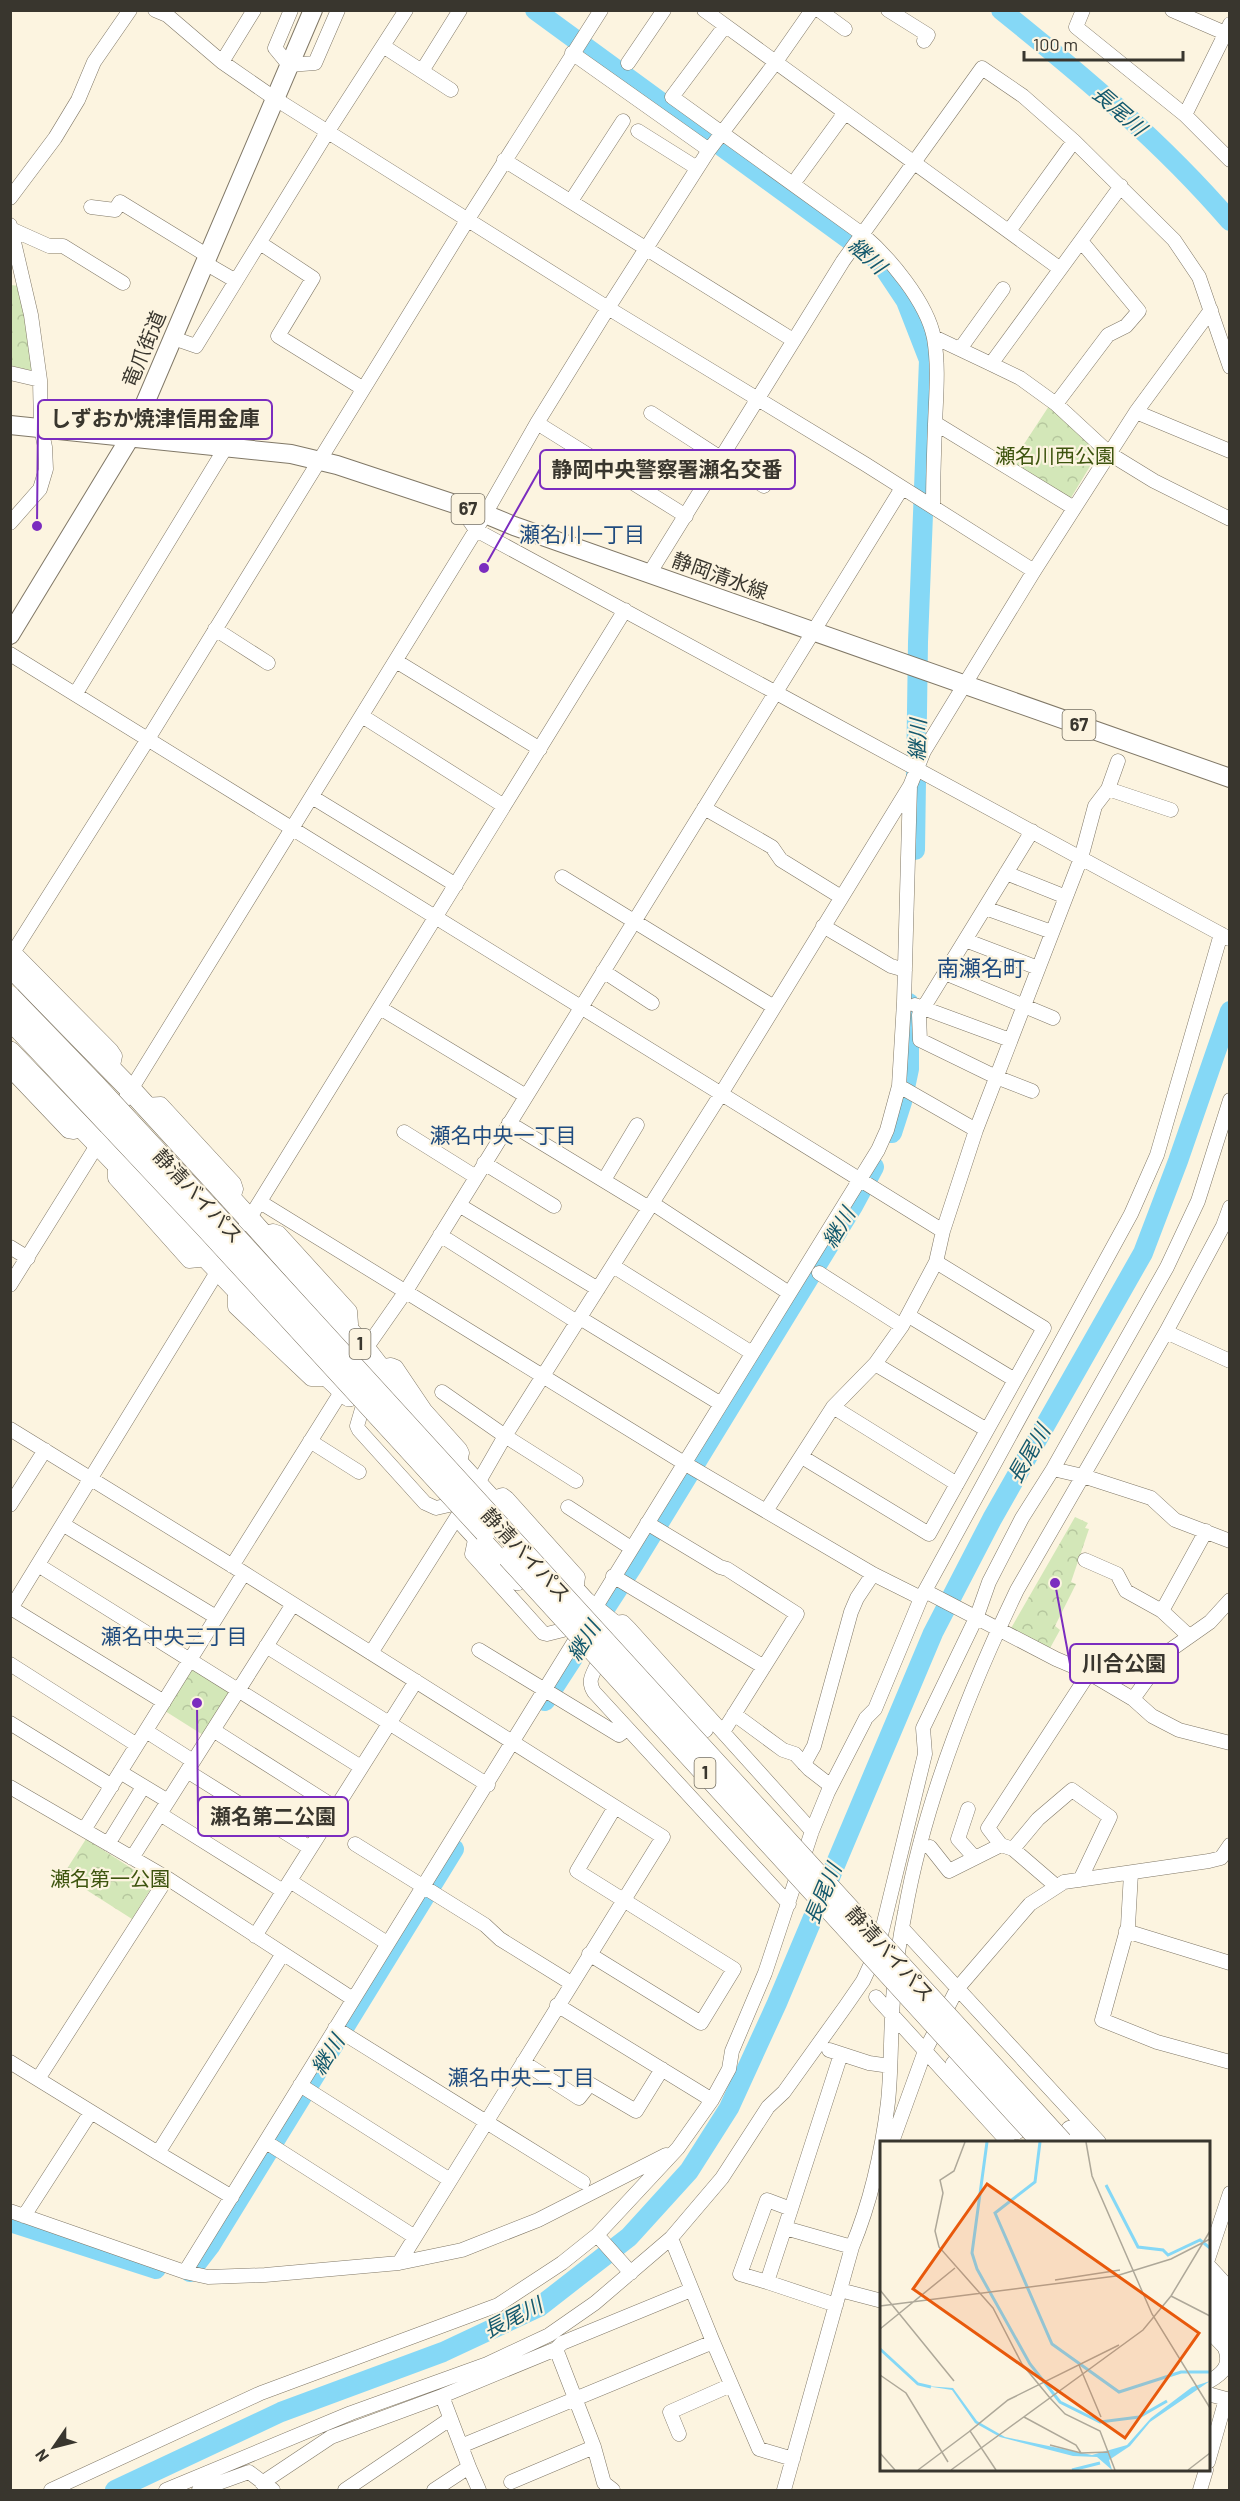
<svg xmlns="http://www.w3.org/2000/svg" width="1240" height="2501" font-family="Barlow,'Noto Sans JP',sans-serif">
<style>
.park{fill:url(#park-crowns)}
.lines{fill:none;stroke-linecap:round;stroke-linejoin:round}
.river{stroke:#85d8f6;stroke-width:20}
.minor-casing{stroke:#807867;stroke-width:15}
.major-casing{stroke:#807867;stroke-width:20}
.highway-casing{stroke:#807867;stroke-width:22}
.minor{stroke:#fff;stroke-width:14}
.major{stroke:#fff;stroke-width:18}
.highway{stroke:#fff;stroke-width:21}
.highway-bridge-casing{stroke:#807867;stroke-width:22;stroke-linecap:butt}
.highway-bridge{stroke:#fff;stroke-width:21}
.labels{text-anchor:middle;stroke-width:4.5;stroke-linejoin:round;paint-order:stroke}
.shield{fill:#fcf4e0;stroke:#746f63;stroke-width:1.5}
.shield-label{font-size:18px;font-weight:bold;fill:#39362e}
.street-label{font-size:20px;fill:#39362e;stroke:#fcf4e0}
.park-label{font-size:20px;fill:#3d540e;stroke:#fcf4e0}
.water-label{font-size:21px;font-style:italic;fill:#14596d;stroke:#fcf4e0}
.neighbourhood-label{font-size:21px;fill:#1f4b7f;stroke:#fcf4e0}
.quarter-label{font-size:22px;fill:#1f4b7f;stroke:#fcf4e0}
.inset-river{fill:none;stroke:#85d8f6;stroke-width:3}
.inset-road{fill:none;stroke:#aea899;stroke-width:1.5}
.view{fill:#e8590c;fill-opacity:0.15;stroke:#e8590c;stroke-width:3}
.inset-edge{fill:none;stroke:#39362e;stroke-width:3}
.leader{fill:none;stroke:#7b2cbf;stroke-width:2}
.callout-dot{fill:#7b2cbf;stroke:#fcf4e0;stroke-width:2}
.callout{fill:#fcf4e0;stroke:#7b2cbf;stroke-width:2}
.callout-label{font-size:21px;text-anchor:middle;font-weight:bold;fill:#39362e}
</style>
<defs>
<pattern id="park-crowns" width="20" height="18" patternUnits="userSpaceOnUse" patternTransform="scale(1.5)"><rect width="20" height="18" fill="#d3e7b8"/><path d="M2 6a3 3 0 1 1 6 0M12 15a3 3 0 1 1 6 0" fill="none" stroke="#b6c79e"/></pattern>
</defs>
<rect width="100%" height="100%" fill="#fcf4e0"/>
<!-- park -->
<path class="park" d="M11 285 19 286 34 371 11 366Z
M1049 406 1098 453 1069 501 1011 464Z
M1075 1517 1088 1523 1085 1528 1089 1529 1071 1582 1076 1584 1055 1626 1060 1630 1049 1650 1010 1630Z
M194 1668 228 1689 230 1695 203 1735 165 1711 190 1669Z
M86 1839 145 1877 150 1890 132 1919 63 1875Z"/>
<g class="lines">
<!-- river -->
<path class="river" d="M535 10 880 262 906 301 929 360 918 642 915 850
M1001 10C1082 75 1162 142 1230 221
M892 1133 902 1102 909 1069V1003
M545 1701 632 1567 853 1206 874 1167
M10 2222 156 2269
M190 2272 210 2246 454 1849
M115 2490 281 2412 443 2352 539 2307 629 2237 689 2171 729 2108 777 2003 933 1633 992 1519 1143 1253 1178 1161 1230 1011"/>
<!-- minor casing -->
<g class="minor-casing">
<path id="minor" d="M155 10 167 15 222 62 274 98 608 308 865 464 1034 571
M291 10 275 48 289 65 315 63 338 10
M704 10 1059 268
M819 10 845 29
M888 10 928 35 924 41
M1083 10 1076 27 1185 115 1230 160
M1172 10 1225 33
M725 26 672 97 862 234C889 257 927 302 934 338 939 367 936 396 935 425 934 452 933 480 933 507
M383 46 451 90
M572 53 709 150
M222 62 254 10
M628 63 664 10
M422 71 460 10
M1185 115 1230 24
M638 131 697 168
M504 160 793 340
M798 177 844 114
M1121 186 991 364 1020 378 1056 404 1110 454 1154 481 1230 519
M10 198 55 138 78 100 94 62 130 10
M571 201 623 121
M91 207 115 210 120 202 208 256
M10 225 31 315 40 380 41 428 45 447 46 469 40 489 10 523
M11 229 49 246H63L123 283
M1009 231 1074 141
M260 243 313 278 278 336 362 388
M205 263 236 281
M934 337 991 364
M173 338 196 346 328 131 406 10
M960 349 1003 289
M10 373 40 380
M1056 404 1108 335 1126 326 1139 311 1081 241
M1136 412 1230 451
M651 413 764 486
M537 423 686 516
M935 423 1074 508
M460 507 476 530 1230 939
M649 574 843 261 982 68 1023 96 1074 141 1174 240 1199 277 1230 367
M215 629 268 663
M10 654 943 1231
M396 661 540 749
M76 693 226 447
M362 716 504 806
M1108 789 1171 810
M312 797 456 885
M704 808 772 847 781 860 841 897
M1032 831 919 1015 920 1040 996 1077 1032 1091
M1006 873 1066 897
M562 877 774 1007
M985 908 1052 932
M823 926 891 966 905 970
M965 940 1038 968
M10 948 111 1050 115 1056 112 1070
M14 951 148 739 468 219 601 10
M603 971 652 1003
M945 973 1053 1018
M915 1005 1010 1040
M380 1008 526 1096
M10 1070 68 1131 74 1132 85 1128
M899 1086 976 1130
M145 1105 161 1104 234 1183 236 1189 232 1201
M114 1117 476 530 537 423 608 308 709 150 775 63 812 10
M509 1123 649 1208
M404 1132 476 1177
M115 1161V1178L189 1261 209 1259
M484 1163 554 1206
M604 1180 637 1125
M260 1202 684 1463 873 1574 921 1598
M652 1203 789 1293
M459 1205 598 1289
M246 1224 625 610
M261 1234 273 1231 279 1233 350 1311 351 1324 349 1332
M440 1235 577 1322
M10 1247 28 1258
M613 1266 752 1353
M819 1273 902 1326
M10 1285 101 1139
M235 1287V1307L311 1379H331
M909 1316 1015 1380
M580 1318 721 1404
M1166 1332 1230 1361
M362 1354 406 1291 902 488
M875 1364 987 1430
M379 1367 391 1365 396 1367 425 1410 460 1449 462 1453 459 1466
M442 1392 505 1436 576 1481
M833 1407 957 1484
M362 1409 357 1426 359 1430 425 1503 436 1508 449 1505
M10 1429 244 1573 663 1837 399 2263
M310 1441 359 1472
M802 1457 929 1534 1044 1328 936 1262
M1053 1469 1083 1476 1151 1498 1175 1520 1230 1541
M474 1490 505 1436 721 1094 910 786 924 751 1034 571 1136 412 1211 310
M490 1499 503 1495 507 1498 578 1577 576 1591
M10 1505 45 1450
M568 1507 631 1548
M766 1511 833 1407 875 1364 902 1326 936 1262 943 1231 976 1130 1081 858 1095 806 1108 789 1118 761
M647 1523 720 1567 727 1569 797 1614 723 1732
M64 1525 216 1617
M476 1535 472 1554 543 1633 547 1634 563 1630
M1085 1560 1117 1574 1126 1591 1162 1611 1189 1636
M38 1565 361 1767
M232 1566 338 1397
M613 1576 764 1667
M925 1591 1056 1659 1089 1673 1133 1699 1152 1716 1179 1730 1230 1743
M11 1608 164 1702
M10 1610 222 1264
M1162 1611 1206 1531
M614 1623 623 1622 629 1628 812 1831
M266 1646 488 1785
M479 1650 619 1735 627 1729
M371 1653 462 1509
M10 1664 137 1745
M596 1667C591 1677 588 1682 594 1692L789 1904
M1133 1699 1166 1653 1210 1622 1230 1600
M734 1714 783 1750 795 1754 809 1769 831 1786
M10 1723 112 1786
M213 1730 336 1808
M146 1731 193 1761
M804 1764 814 1746 851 1612 857 1598 873 1574
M187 1771 310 1848
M120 1772 168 1801
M10 1787 167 1878 353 1999
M968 1809 958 1839 975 1858
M160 1814 283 1891
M84 1830 244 1573
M108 1844 143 1787
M355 1844 485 1925 500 1939 571 1983
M930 1847 949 1871 1001 1845
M1013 1849 1038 1819 1072 1790 1110 1817 1080 1880
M132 1858 293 1604
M1131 1873 1128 1926 1102 2020 1157 2042 1230 2062
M290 1881 387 1943
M1056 1886 1013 1849 1001 1845 988 1828 1089 1673
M902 1928 1099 2142
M1126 1931 1230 1963
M255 1936 416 1681
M589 1954 701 2023 734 1969 577 1871 615 1807
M876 1997 1008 2142
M557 2005 712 2100
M335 2028 583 2182
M829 2050 869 2063 890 2066
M10 2062 158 2153 282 1955
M523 2062 579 2098 590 2084 636 2111 662 2069
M38 2079 167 1878
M300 2085 450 2180
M266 2142 415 2237
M892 2142 925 2051 957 1989 1030 1904 1064 1882 1209 1861 1221 1858 1230 1845
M158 2153 232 2197
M791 2209 767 2200 740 2274 767 2282 791 2209 841 2054
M10 2211 185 2272 208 2277 265 2275 399 2263 462 2250 538 2220 666 2155
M24 2216 91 2112
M785 2228 852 2247
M597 2235 631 2273
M671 2238 713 2342 759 2449 793 2459
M1208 2259 1230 2193
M1208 2265 1230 2289
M185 2272 878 1150 887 1130 899 1086 904 1002 910 786
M767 2282 836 2305
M840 2290 882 2301
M556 2349 594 2447 604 2483 613 2490
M1208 2382C1224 2373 1231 2365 1225 2348
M1208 2394 1230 2400
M442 2396 461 2446
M679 2434 670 2412 731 2385
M1208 2462 1226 2399
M469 2467 479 2490
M511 2482 594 2447
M262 2483 331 2437 442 2396 556 2349 562 2343 691 2290
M51 2490 261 2393 498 2305 562 2263 597 2235 678 2148 712 2100 729 2069 732 2051 765 1973 812 1831 828 1792 866 1718 875 1709 921 1598 1131 1214 1157 1155 1221 934
M166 2490 351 2413 487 2364 549 2335 595 2303 671 2238 722 2178 768 2107 784 2092 845 2007 863 1981 877 1951 925 1754 923 1728 977 1616 989 1582 1022 1518 1053 1469 1167 1267 1198 1201 1230 1100
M199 2490 249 2472 273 2490
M345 2490 450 2419
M434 2490 469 2467 461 2446 713 2342
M784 2490 852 2247C871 2201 882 2152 888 2102 892 2064 890 2026 894 1988 896 1963 900 1937 905 1912 924 1804 970 1688 1017 1590L1166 1332 1223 1226 1230 1207
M1200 2490 1206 2470"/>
</g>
<!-- major casing -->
<g class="major-casing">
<path id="major" d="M10 425 291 454 337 465 485 514 514 526 1230 778
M10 635 131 436 313 10"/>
</g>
<!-- highway casing -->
<g class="highway-casing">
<path id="highway" d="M10 966 131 1090 249 1219 365 1349 429 1432 585 1602 612 1624 703 1728
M10 1052 250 1303 349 1396
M463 1521 517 1580
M956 2065 1016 2129
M1071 2131 1082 2142
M1208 2281 1230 2305
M1208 2303 1230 2326
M1208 2325 1230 2348"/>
</g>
<!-- minor -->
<use href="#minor" class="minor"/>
<!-- major -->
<use href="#major" class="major"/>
<!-- highway -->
<use href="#highway" class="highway"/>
<!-- highway-bridge casing -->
<g class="highway-bridge-casing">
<path id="highway-bridge" d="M10 997 95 1085 219 1219 1062 2142
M10 1019 208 1230 485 1532
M508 1557 1042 2142"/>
</g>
<!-- highway-bridge -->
<use href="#highway-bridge" class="highway-bridge"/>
</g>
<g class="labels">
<!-- shield labels -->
<g class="shield">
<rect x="451.5" y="494" width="33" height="30" rx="4.5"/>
<rect x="1062.5" y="710" width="33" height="30" rx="4.5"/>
<rect x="349.5" y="1329" width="21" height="30" rx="4.5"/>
<rect x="694.5" y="1758" width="21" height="30" rx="4.5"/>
</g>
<g class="shield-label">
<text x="468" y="515">67</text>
<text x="1079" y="731">67</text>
<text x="360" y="1350">1</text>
<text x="705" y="1779">1</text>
</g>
<!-- street labels -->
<g class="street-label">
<text transform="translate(144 349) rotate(-67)" y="7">竜爪街道</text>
<text transform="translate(720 576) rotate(20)" y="7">静岡清水線</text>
<text transform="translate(198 1196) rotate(47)" y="7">静清バイパス</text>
<text transform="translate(526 1555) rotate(47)" y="7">静清バイパス</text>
<text transform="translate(890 1954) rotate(48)" y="7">静清バイパス</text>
</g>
<!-- park labels -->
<g class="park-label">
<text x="1055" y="463">瀬名川西公園</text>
<text x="110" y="1886">瀬名第一公園</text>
</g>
<!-- water labels -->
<g class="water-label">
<text transform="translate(1119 111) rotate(41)" y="7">長尾川</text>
<text transform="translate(867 256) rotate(42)" y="7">継川</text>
<text transform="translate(918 740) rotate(-88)" y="7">継川</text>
<text transform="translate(839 1228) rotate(-59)" y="7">継川</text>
<text transform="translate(1029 1454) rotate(-60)" y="7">長尾川</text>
<text transform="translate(584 1641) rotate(-58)" y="7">継川</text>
<text transform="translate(823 1894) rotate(-67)" y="7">長尾川</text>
<text transform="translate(328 2055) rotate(-58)" y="7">継川</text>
<text transform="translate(513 2318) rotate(-27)" y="7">長尾川</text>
</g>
<!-- neighbourhood labels -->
<g class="neighbourhood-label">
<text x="582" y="542">瀬名川一丁目</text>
<text x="503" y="1143">瀬名中央一丁目</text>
<text x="174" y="1644">瀬名中央三丁目</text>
<text x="521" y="2085">瀬名中央二丁目</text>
</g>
<!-- quarter labels -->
<g class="quarter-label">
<text x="981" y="976">南瀬名町</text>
</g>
</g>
<!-- overview -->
<g transform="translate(880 2141)">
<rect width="330" height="330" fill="#fcf4e0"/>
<path d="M330 240 270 281 250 305 229 319 232 329 217 316 193 315 120 296 95 282 72 249 46 245 73 247 97 280 125 296 212 314 247 304 271 277 312 246Z" fill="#85d8f6"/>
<path class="inset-river" d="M107 1 92 112 97 128 150 223 180 261 220 281 259 276 287 260M160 1 155 41 115 72 172 203 239 251 301 231H330M226 44 258 106 283 109 288 114 320 99 330 107M0 208 38 243 51 246M192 329 220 322"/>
<path class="inset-road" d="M85 1 74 30 60 39 63 52 55 90 59 106 113 167 142 223 170 257 185 273 220 290 235 329M206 1 212 35 272 173 330 267M175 139 240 129M0 149 74 240M291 155 330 175M0 165 236 135 291 118 330 98M0 188 75 127M199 224 221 276M0 234 26 252 68 321M144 276 196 304 201 312M170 304 201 312 229 311M0 312 15 329M38 329 90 290M71 329 263 189 291 155 330 90M116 329 90 290 128 259 239 204M308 329 330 312"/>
<path class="view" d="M107 43 319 192 245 297 33 148Z"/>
<rect width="330" height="330" class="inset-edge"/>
</g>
<!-- callouts -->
<path class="leader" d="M37 526L38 419M484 568L540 469M1055 1583L1070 1664M197 1703L198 1816"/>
<g class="callout-dot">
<circle cx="37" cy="526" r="6"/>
<circle cx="484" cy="568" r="6"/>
<circle cx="1055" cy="1583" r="6"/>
<circle cx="197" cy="1703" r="6"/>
</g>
<g class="callout">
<rect x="38" y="400" width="234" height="39" rx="6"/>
<rect x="540" y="450" width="255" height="39" rx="6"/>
<rect x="1070" y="1644" width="108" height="39" rx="6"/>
<rect x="198" y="1797" width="150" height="39" rx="6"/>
</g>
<g class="callout-label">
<text x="155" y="426">しずおか焼津信用金庫</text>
<text x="667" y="477">静岡中央警察署瀬名交番</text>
<text x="1124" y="1671">川合公園</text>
<text x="273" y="1824">瀬名第二公園</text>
</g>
<!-- border -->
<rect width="1240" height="2501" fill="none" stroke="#39362e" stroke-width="24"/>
<!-- north arrow -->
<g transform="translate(54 2447) rotate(235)" stroke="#fcf4e0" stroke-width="4.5" paint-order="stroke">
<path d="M0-4.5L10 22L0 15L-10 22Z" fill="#39362e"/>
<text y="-9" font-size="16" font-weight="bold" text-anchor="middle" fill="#39362e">N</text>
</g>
<!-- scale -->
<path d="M1024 51v9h159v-9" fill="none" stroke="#39362e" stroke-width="3"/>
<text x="1033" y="51" font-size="18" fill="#39362e" stroke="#fcf4e0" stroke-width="4.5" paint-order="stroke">100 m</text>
</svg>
